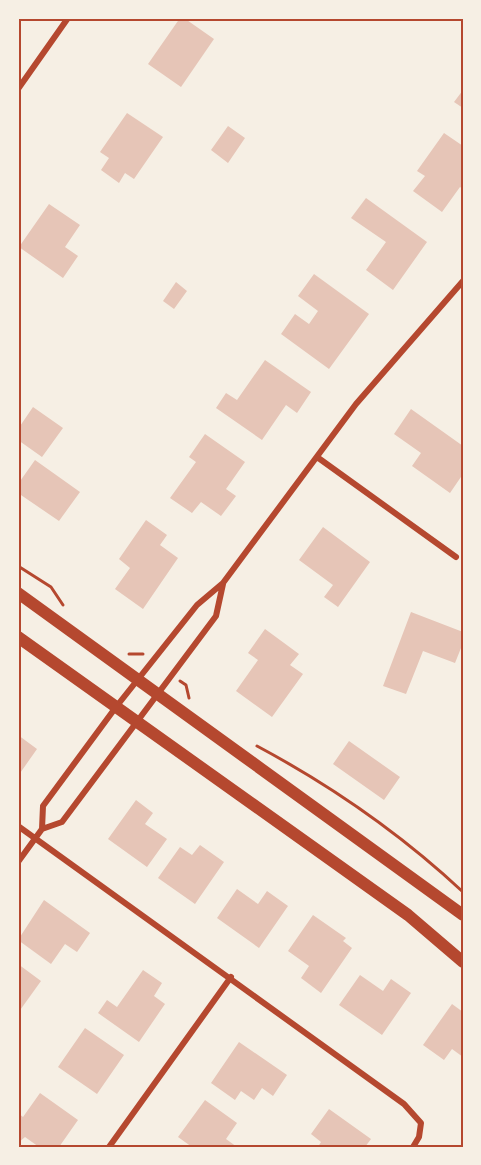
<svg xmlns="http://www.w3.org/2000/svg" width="481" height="1165" font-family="Rubik,sans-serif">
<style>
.building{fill:#e6c5b7}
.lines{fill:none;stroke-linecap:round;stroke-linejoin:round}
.path{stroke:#b5482f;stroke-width:3}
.minor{stroke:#b5482f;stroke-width:6}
.secondary{stroke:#b5482f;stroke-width:12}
.neatline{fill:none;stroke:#b5482f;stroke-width:2}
</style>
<rect width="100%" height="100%" fill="#f6efe4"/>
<!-- building -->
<path class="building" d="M180 18H184L214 39 181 87 148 64Z
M463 90V108L454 102Z
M127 113 163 137 134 179 125 173 119 183 101 170 109 158 100 152Z
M228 126 245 138 228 163 211 150Z
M444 133 463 146V189L460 187 442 212 413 191 425 176 417 171Z
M366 198 427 242 393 290 366 270 386 242 351 218Z
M49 204 80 225 65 247 78 256 63 278 19 247Z
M314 274 369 314 329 369 281 334 295 314 309 324 318 311 298 296Z
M176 282 187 291 174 309 163 301Z
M265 360 311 392 297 413 286 405 262 440 216 408 226 393 237 400Z
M33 407 63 428 42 457 18 440V429Z
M411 409 463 446V474L450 493 412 466 421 453 394 434Z
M205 434 245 462 226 489 236 496 221 516 201 502 192 513 170 498 196 462 189 457Z
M35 460 80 492 59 521 18 493V484Z
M146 520 167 535 160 545 178 558 143 609 115 589 130 568 119 559Z
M323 527 370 562 338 607 324 597 333 585 299 560Z
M411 612 463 632V643L455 663 423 651 406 694 383 686Z
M265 629 299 654 290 665 303 674 272 717 236 691 258 660 248 653Z
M18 735 37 749 18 776Z
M349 741 400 777 384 800 333 764Z
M136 800 153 813 145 824 167 839 147 867 108 839Z
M200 845 224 862 195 904 158 878 180 847 192 855Z
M237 889 258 904 267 891 288 906 259 948 217 918Z
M44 900 90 933 77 952 65 944 51 964 18 940Z
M313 915 346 938 343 941 352 948 321 993 301 978 309 966 288 951Z
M18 964 41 981 18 1013Z
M143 970 162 983 154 996 165 1004 139 1042 98 1013 107 1000 117 1007Z
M360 975 383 991 391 979 411 993 382 1035 339 1005Z
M452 1004 463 1012V1057L452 1049 444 1060 423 1045Z
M85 1028 124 1055 97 1094 58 1067Z
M239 1042 287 1075 273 1096 262 1088 254 1100 241 1091 235 1100 211 1083Z
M40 1093 78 1120 59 1147H39L25 1137 18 1143V1113L23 1117Z
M205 1100 237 1123 226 1139 237 1147H192L178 1137Z
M329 1109 371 1139 365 1147H318L321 1142 311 1134Z"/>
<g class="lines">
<!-- path -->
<path class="path" d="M18 566 51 587 63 605
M129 654H143
M180 681 186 685 189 698
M257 746C330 785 402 835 463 892"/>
<!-- minor -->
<path class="minor" d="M18 89 68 18
M317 457 456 557
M18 826 404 1104 421 1123 419 1137 413 1147
M42 829 62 822 216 616 223 584
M18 862 42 829 43 806 116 707 197 605 223 583 356 404 463 281
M109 1147 231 977"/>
<!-- secondary -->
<path class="secondary" d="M18 593 463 915
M18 637 408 915 463 962"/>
</g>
<!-- border -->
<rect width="481" height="1165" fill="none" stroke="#f6efe4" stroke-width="39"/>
<rect x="20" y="20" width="442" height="1126" class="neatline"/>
</svg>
